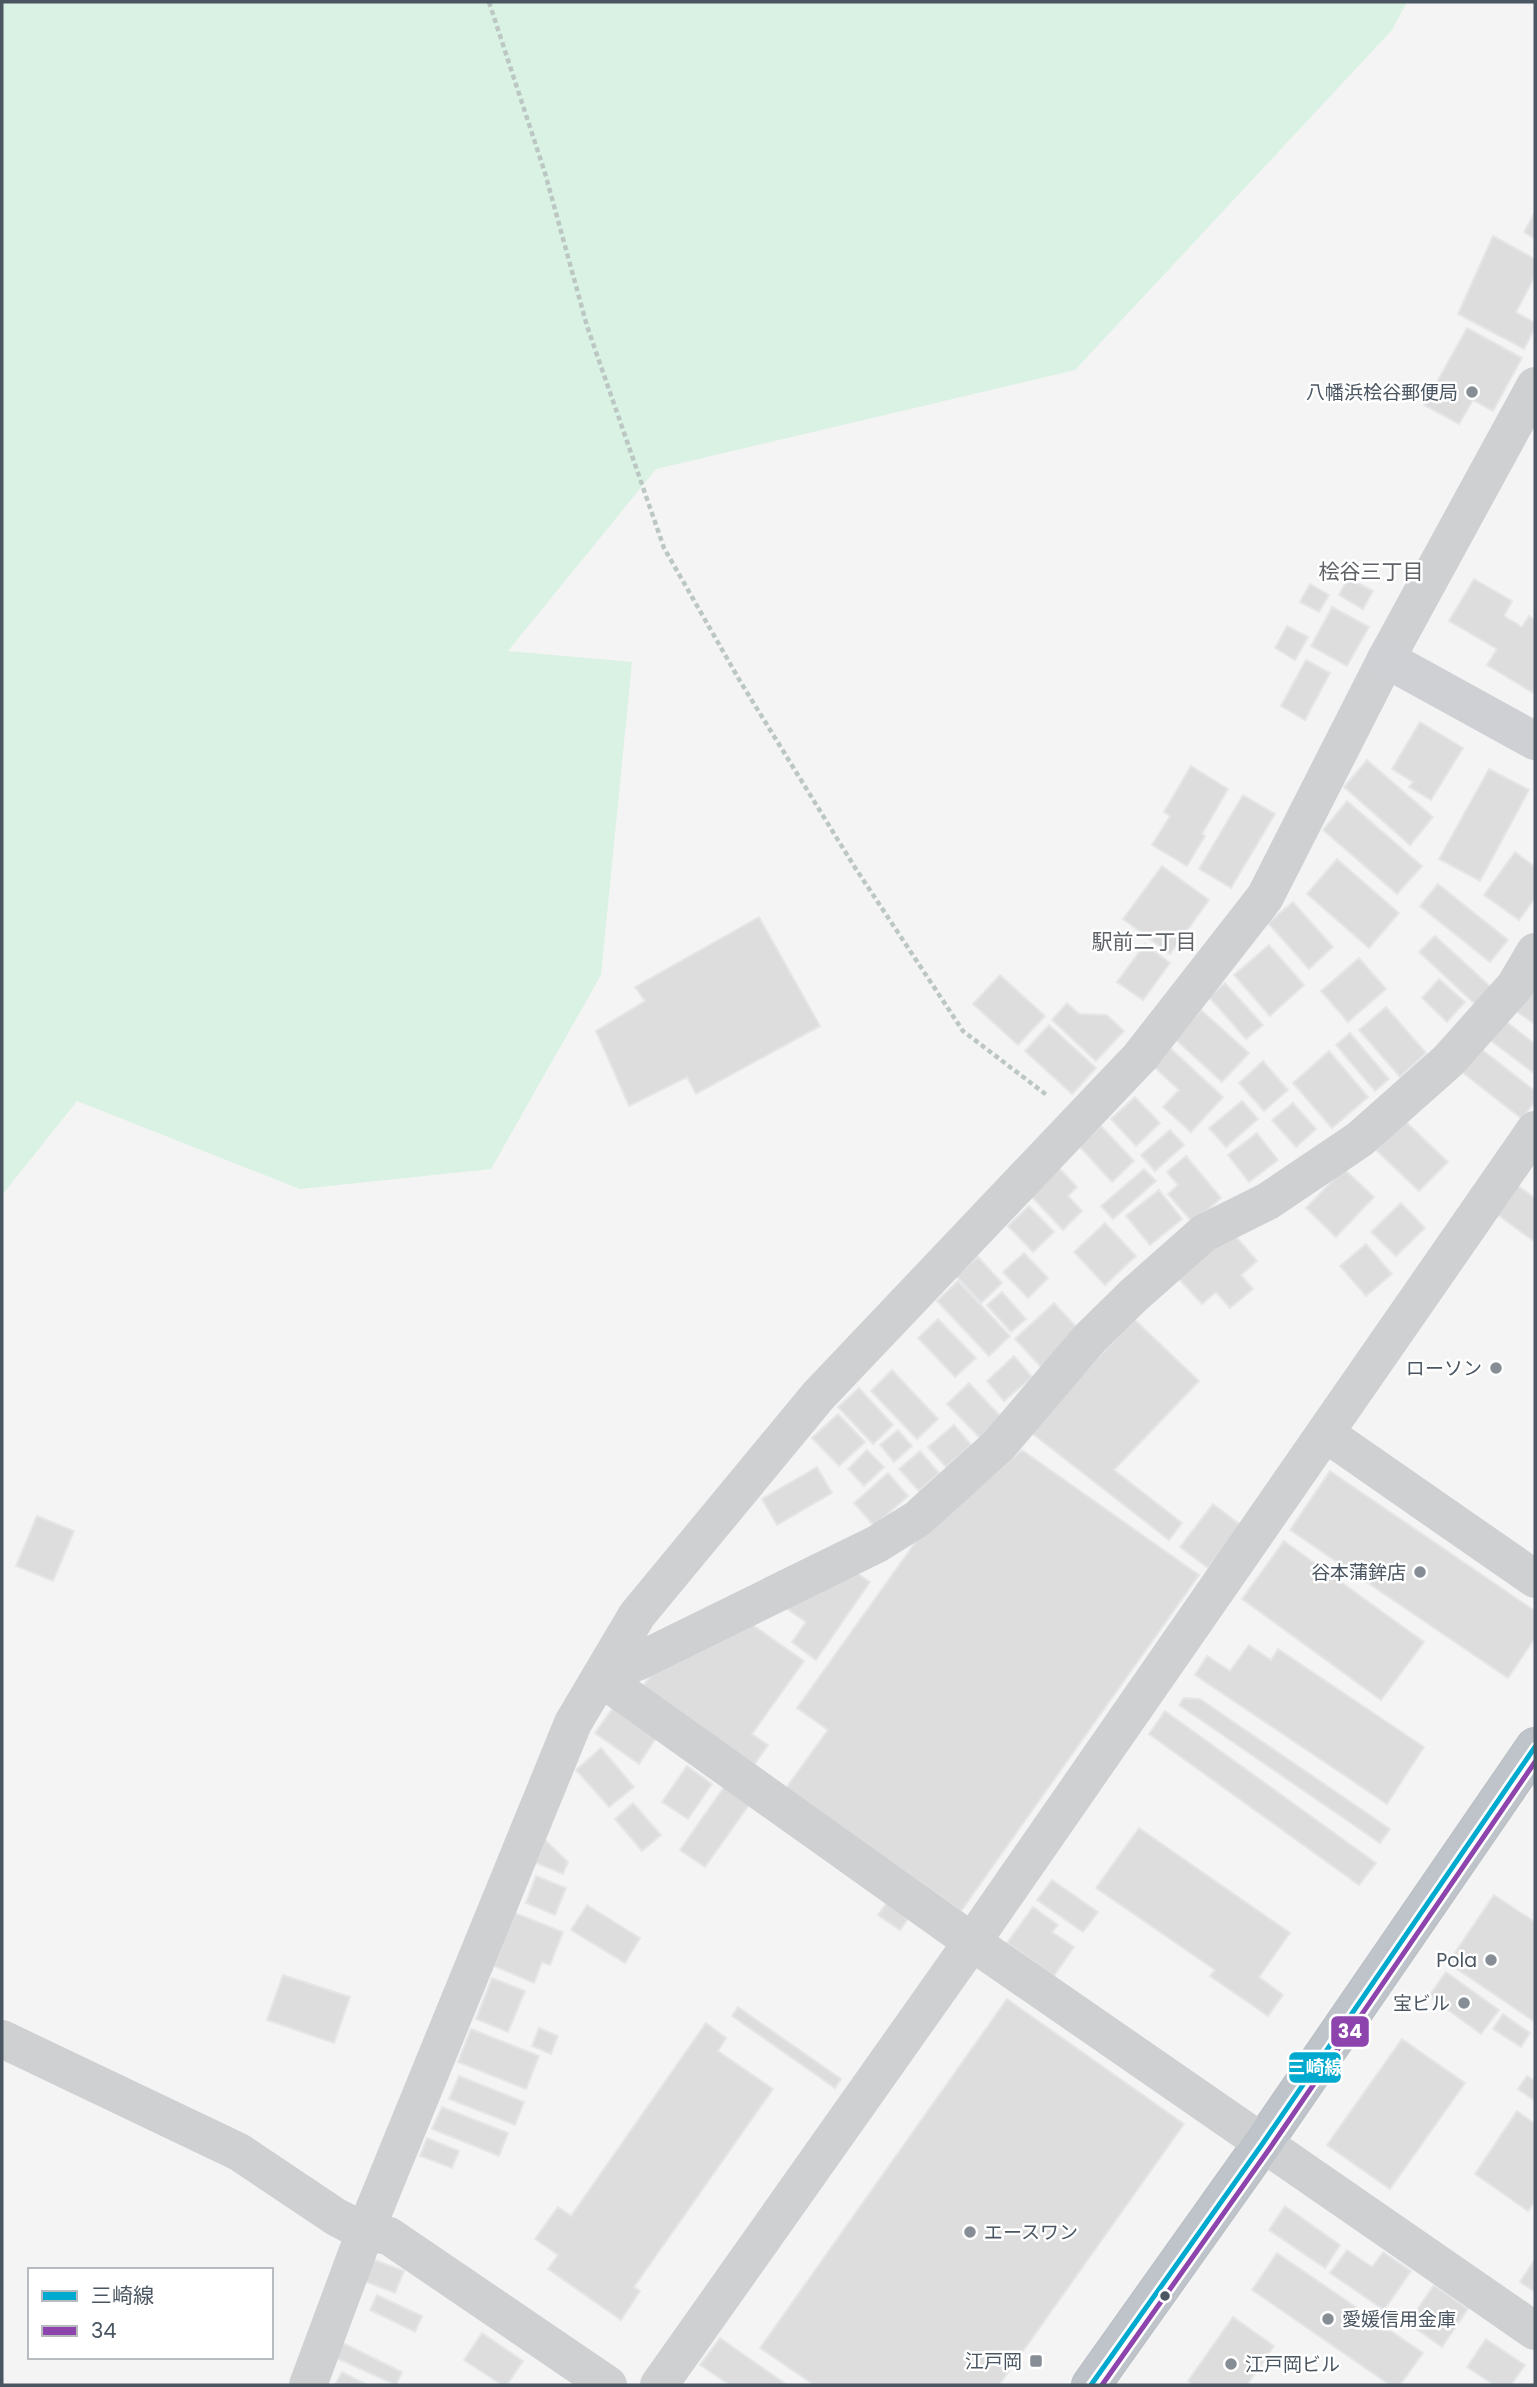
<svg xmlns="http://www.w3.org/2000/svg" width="1537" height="2387" font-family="Poppins,'Noto Sans JP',sans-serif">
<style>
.green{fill:#d9f2e3}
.building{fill:#ddddde;stroke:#e5e6e7;stroke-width:2}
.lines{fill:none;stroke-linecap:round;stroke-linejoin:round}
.highway-casing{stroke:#b9bec3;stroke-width:40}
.path{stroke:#bcc7c4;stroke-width:4.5;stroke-dasharray:5 3.5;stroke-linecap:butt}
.street{stroke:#ced0d2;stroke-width:38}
.secondary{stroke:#ced0d4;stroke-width:38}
.highway{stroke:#bec4c9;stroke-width:38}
.bus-1-casing{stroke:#fff;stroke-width:10}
.bus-2-casing{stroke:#fff;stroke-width:10}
.bus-1{stroke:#00a9ce;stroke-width:5}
.bus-2{stroke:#8e44ad;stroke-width:5}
.poi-dot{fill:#868d94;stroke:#fff;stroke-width:2.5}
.bus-dot{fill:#4a5661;stroke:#fff;stroke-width:2.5}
.labels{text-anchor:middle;stroke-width:5;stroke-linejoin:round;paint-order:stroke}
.poi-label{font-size:19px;fill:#4a5661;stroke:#fff;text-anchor:end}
.neighbourhood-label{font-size:21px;fill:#5f6368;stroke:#fff}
.line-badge{stroke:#fff;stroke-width:2.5}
.badge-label{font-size:19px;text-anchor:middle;font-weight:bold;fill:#fff}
</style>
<rect width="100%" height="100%" fill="#f4f4f4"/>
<!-- green -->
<path class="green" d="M2 2H1407L1392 30 1075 370 656 469 508 651 632 662 601 975 491 1169 300 1189 77 1101 2 1195Z"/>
<!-- building -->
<path class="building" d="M1535 212V239L1524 232Z
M1493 236 1535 259V276L1516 312 1535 323V328L1524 349 1458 314Z
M1467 328 1522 358 1493 411 1473 400 1459 424 1424 405Z
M1348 578 1373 591 1363 609 1339 595Z
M1474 579 1512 601 1504 616 1522 627 1529 616 1535 620V694L1487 665 1497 649 1449 621Z
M1310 584 1329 595 1319 612 1300 602Z
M1332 607 1369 627 1347 666 1311 646Z
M1287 626 1308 637 1295 660 1275 648Z
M1306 660 1330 673 1305 720 1281 706Z
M1420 722 1463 748 1431 800 1409 787 1413 782 1392 769Z
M1367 760 1433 817 1410 845 1344 787Z
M1191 766 1228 789 1202 834 1205 836 1187 866 1152 845 1170 816 1164 812Z
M1489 769 1529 790 1480 881 1439 859Z
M1243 795 1275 814 1231 888 1199 869Z
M1347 801 1422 866 1397 894 1323 830Z
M1515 852 1535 867V898L1519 920 1484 895Z
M1337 859 1399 913 1369 948 1307 894Z
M1162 866 1209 900 1170 954 1123 919Z
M1438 884 1508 940 1490 962 1420 906Z
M1293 902 1333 947 1309 969 1268 923Z
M759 917 820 1026 696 1094 687 1077 629 1106 596 1031 645 1001 635 987Z
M1435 936 1492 988 1476 1005 1419 952Z
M1145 944 1170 963 1143 1000 1117 982Z
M1269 945 1304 985 1270 1016 1234 975Z
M1359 958 1386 989 1348 1022 1321 991Z
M1000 975 1045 1016 1018 1045 973 1004Z
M1439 979 1465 1002 1447 1022 1422 998Z
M1225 983 1263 1025 1246 1039 1209 997Z
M1531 988 1535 990V1024L1516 1011Z
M1067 1003 1079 1014 1107 1015 1124 1031 1096 1061 1052 1020Z
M1386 1007 1426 1053 1400 1077 1359 1030Z
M1201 1010 1249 1053 1222 1082 1175 1039Z
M1504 1020 1535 1044V1074L1490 1040Z
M1049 1025 1096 1068 1072 1094 1025 1051Z
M1350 1033 1389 1079 1375 1091 1336 1045Z
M1168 1046 1223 1097 1191 1132 1163 1107 1179 1090 1152 1065Z
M1480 1048 1535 1091V1101L1522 1119 1462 1072Z
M1329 1051 1368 1097 1332 1128 1293 1083Z
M1263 1061 1288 1090 1264 1111 1239 1083Z
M1135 1097 1160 1123 1136 1146 1111 1119Z
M1242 1101 1258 1119 1226 1147 1209 1128Z
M1293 1103 1316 1129 1296 1147 1272 1120Z
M1404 1120 1448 1162 1419 1191 1376 1150Z
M1101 1126 1134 1161 1112 1182 1079 1146Z
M1170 1130 1184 1145 1155 1171 1141 1155Z
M1257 1133 1278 1160 1249 1182 1228 1155Z
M1186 1156 1221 1198 1193 1223 1168 1194 1178 1185 1167 1172Z
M1059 1168 1077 1187 1068 1196 1082 1211 1063 1230 1030 1195Z
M1144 1169 1156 1181 1113 1219 1101 1206Z
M1344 1169 1374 1197 1336 1237 1306 1208Z
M1518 1186 1535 1198V1242L1498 1215Z
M1159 1190 1182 1219 1150 1245 1126 1216Z
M1401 1203 1425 1228 1396 1256 1371 1232Z
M1029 1206 1054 1232 1033 1252 1008 1226Z
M1105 1223 1136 1256 1105 1285 1074 1252Z
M1231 1231 1257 1261 1241 1275 1253 1289 1230 1308 1216 1292 1202 1304 1178 1278Z
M1366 1244 1392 1274 1366 1296 1340 1266Z
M1024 1253 1048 1278 1028 1298 1003 1272Z
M978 1257 1002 1283 981 1303 956 1276Z
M958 1281 1010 1336 989 1356 937 1301Z
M1002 1292 1026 1319 1011 1332 987 1305Z
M1054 1303 1081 1332 1042 1368 1015 1339Z
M938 1319 976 1358 955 1377 918 1338Z
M1134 1319 1199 1381 1114 1470 1182 1523 1169 1540 1029 1431Z
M1014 1356 1032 1377 1004 1401 987 1381Z
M892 1370 938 1419 917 1439 871 1391Z
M969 1383 1003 1419 981 1439 947 1404Z
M859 1388 893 1425 873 1444 838 1407Z
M838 1414 865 1442 839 1466 812 1438Z
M954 1425 971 1445 946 1467 928 1447Z
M898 1430 912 1446 894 1462 880 1445Z
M867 1450 884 1467 864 1486 848 1469Z
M1022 1450 1199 1575 961 1911 786 1788 828 1730 797 1708 917 1540Z
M920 1451 939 1473 919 1491 899 1469Z
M817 1467 832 1493 777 1525 762 1499Z
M1330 1471 1535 1611V1638L1508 1678 1290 1530Z
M888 1473 908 1496 874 1526 854 1503Z
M1213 1504 1242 1526 1208 1568 1180 1547Z
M37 1516 74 1531 53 1581 16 1566Z
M1284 1541 1424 1642 1381 1700 1242 1599Z
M854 1571 870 1582 816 1660 792 1642 806 1622 786 1608Z
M750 1623 804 1661 752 1734 768 1745 752 1768 641 1689 654 1671Z
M1249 1645 1271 1660 1278 1649 1424 1747 1387 1804 1195 1675 1207 1656 1230 1671Z
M1184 1698 1200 1699 1390 1829 1380 1843 1179 1705Z
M613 1708 656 1738 639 1764 595 1733Z
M1165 1711 1376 1863 1359 1885 1149 1734Z
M601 1748 634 1787 609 1807 576 1770Z
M687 1766 712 1784 688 1819 662 1802Z
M724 1787 749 1805 705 1867 680 1850Z
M633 1803 661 1835 642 1851 615 1819Z
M1139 1828 1290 1933 1259 1977 1283 1995 1268 2016 1210 1976 1215 1970 1096 1888Z
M545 1840 568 1862 563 1874 536 1863Z
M536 1876 566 1888 555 1915 526 1903Z
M1052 1880 1098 1912 1083 1932 1037 1900Z
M1494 1895 1535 1922V2022L1448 1963Z
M888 1901 910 1916 900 1930 878 1915Z
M587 1905 640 1938 625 1963 571 1930Z
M1033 1907 1058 1925 1052 1932 1074 1947 1054 1976 1007 1943Z
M515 1913 563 1932 550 1965 542 1962 534 1983 494 1966Z
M1446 1972 1499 2010 1481 2034 1429 1996Z
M283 1975 350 1997 334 2043 267 2020Z
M492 1978 525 1991 508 2032 476 2019Z
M1007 1999 1184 2124 999 2385H814L760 2348Z
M738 2007 841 2079 835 2088 732 2016Z
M1503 2014 1530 2033 1521 2047 1493 2029Z
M706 2023 726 2038 718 2051 773 2089 634 2287 640 2291 621 2320 548 2269 558 2255 535 2239 558 2207 571 2216Z
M539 2028 558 2036 551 2054 532 2046Z
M471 2029 539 2056 526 2089 458 2062Z
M1402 2039 1465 2083 1390 2189 1327 2145Z
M459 2076 524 2102 515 2125 449 2099Z
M1527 2076 1535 2081V2101L1518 2089Z
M442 2107 508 2133 499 2156 432 2129Z
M1517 2111 1535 2124V2201L1528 2211 1475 2174Z
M427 2138 459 2151 452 2168 420 2156Z
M1285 2206 1340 2245 1325 2268 1269 2230Z
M1347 2250 1372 2267 1383 2252 1411 2271 1384 2310 1330 2273Z
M1277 2253 1423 2353 1400 2385H1390L1252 2290Z
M372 2259 404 2271 395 2293 364 2281Z
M1535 2259V2292L1520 2282Z
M1434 2285 1468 2309 1442 2347 1408 2323Z
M377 2295 422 2316 415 2332 370 2310Z
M1233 2317 1274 2346 1247 2385H1194L1188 2381Z
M482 2333 523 2361 507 2385H502L464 2360Z
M720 2338 787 2385H730L700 2365Z
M1486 2339 1525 2365 1511 2385H1494L1467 2367Z
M343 2343 402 2372 396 2385 336 2358Z
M342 2372 367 2385H335Z"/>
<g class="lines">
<!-- highway casing -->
<g class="highway-casing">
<path id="highway" d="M1091 2385 1263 2143 1535 1747"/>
</g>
<!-- path -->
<path class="path" d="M489 2 545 173 587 326 664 548 740 681 854 866 963 1031 1048 1096"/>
<!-- street -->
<path class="street" d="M1325 1433 1535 1579
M600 1677 637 1662 877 1544 917 1519 998 1446 1090 1338 1134 1295 1204 1233 1268 1201 1360 1139 1448 1061 1515 986 1535 952
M600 1677 972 1942 1535 2331
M2 2039 239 2152 336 2217 365 2232 389 2236 608 2385
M308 2385 365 2232 573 1723 637 1615 818 1396 1140 1057 1265 897 1386 659 1535 386
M659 2385 972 1942 1535 1130"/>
<!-- secondary -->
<path class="secondary" d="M1386 659 1535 741"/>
<!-- highway -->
<use href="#highway" class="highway"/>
<!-- bus-1 casing -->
<g class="bus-1-casing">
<path id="bus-1" d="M1091 2385 1263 2143 1535 1747"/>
</g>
<!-- bus-2 casing -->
<g class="bus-2-casing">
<path id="bus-2" d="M1102 2385 1270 2148 1535 1762"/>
</g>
<!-- bus-1 -->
<use href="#bus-1" class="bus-1"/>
<!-- bus-2 -->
<use href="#bus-2" class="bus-2"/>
</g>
<!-- markers -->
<g class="poi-dot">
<circle cx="1472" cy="392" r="7"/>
<circle cx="1496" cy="1368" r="7"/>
<circle cx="1420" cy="1572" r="7"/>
<circle cx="1491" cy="1960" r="7"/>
<circle cx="1464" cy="2003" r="7"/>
<circle cx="970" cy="2232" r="7"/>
<circle cx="1328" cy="2319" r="7"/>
<rect x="1029" y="2354" width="14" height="14" rx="3.5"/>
<circle cx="1231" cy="2364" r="7"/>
</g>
<circle class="bus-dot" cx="1165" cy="2296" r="6"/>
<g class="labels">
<!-- poi labels -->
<g class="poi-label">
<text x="1458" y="399">八幡浜桧谷郵便局</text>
<text x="1482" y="1375">ローソン</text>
<text x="1406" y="1579">谷本蒲鉾店</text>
<text x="1477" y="1967">Pola</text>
<text x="1450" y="2010">宝ビル</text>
<text x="984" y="2239" text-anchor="start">エースワン</text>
<text x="1342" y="2326" text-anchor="start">愛媛信用金庫</text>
<text x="1022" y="2368">江戸岡</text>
<text x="1245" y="2371" text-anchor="start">江戸岡ビル</text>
</g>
<!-- neighbourhood labels -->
<g class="neighbourhood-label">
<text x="1371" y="579">桧谷三丁目</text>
<text x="1144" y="949">駅前二丁目</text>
</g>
</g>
<g class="line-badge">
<rect x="1330" y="2015" width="40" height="33" rx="7" fill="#8e44ad"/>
<rect x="1288" y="2051" width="54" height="33" rx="7" fill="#00a9ce"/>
</g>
<g class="badge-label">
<text x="1350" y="2038">34</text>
<text x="1315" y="2074">三崎線</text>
</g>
<!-- border -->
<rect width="1537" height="2387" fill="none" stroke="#4a5661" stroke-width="7"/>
<!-- legend -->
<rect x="28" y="2268" width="245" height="91" fill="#ffffff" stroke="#b7bbc0" stroke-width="2"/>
<rect x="42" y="2291" width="35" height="10" fill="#00a9ce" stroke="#b7bbc0" stroke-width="2"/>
<text x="91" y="2303" font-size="21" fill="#4a5661">三崎線</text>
<rect x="42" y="2326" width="35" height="10" fill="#8e44ad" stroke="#b7bbc0" stroke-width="2"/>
<text x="91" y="2338" font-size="21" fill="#4a5661">34</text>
</svg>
